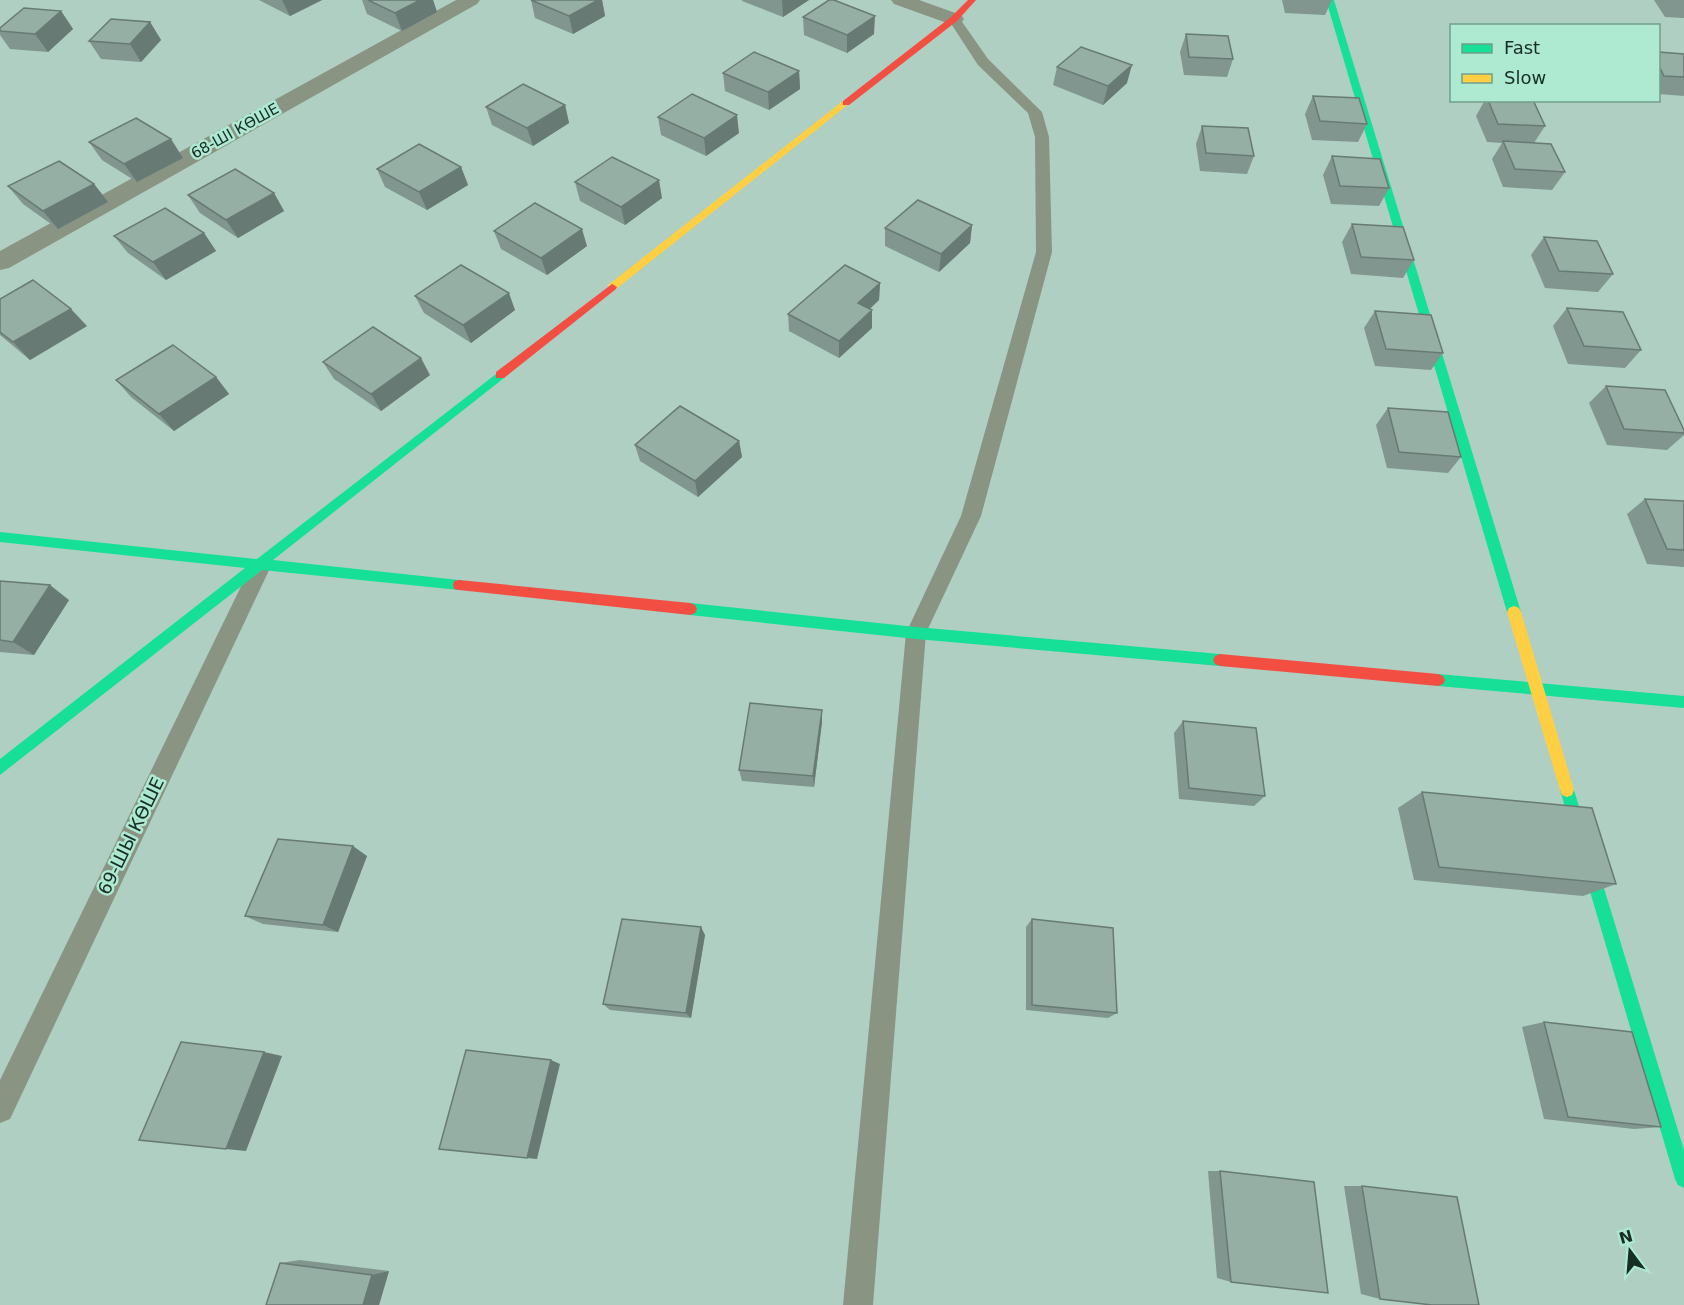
<svg xmlns="http://www.w3.org/2000/svg" width="1684" height="1305" font-family="'DejaVu Sans',sans-serif">
<style>
.lines{fill:none;stroke-linecap:round;stroke-linejoin:round}
.lane{fill:#8a9483;fill-rule:evenodd}
.street{fill:#8a9483;fill-rule:evenodd}
.fast{fill:#16e098;fill-rule:evenodd}
.slow{fill:#ffcf43;fill-rule:evenodd}
.jam{fill:#f24e42;fill-rule:evenodd}
.wall{fill:#80968e}
.shaded-wall{fill:#687a74}
.building{fill:#95afa5;stroke:#687a74;stroke-width:1.5}
.labels{text-anchor:middle;stroke-width:5;stroke-linejoin:round;paint-order:stroke}
.far-street-label{font-size:15px;fill:#162e26;stroke:#aee9d2}
.street-label{font-size:18px;fill:#162e26;stroke:#aee9d2}
</style>
<rect width="100%" height="100%" fill="#aecfc2"/>
<g class="lines">
<!-- lane -->
<path class="lane" d="M954 15 958 16 988 59 1042 112 1049 137 1052 252 981 516 926 633 873 1305H843L906 633 961 516 1036 252 1035 137 1028 113 978 65 948 19Z
M261 558 268 560 271 566 10 1119 0 1123V1080L251 566 254 560Z"/>
<!-- street -->
<path class="street" d="M456 0H480L477 4 9 268 0 270V251Z
M891 0H919L961 15 964 19 961 23H947L894 4Z"/>
<!-- fast -->
<path class="fast" d="M1326 0H1334L1521 612 1519 616H1509L1507 612Z
M500 371 506 375 504 378 273 560 459 580 464 581 465 585 464 589 459 590 262 570 0 775V759L245 568 0 542V532L257 559Z
M690 603 916 627 1220 654 1225 656 1227 660 1225 664 1220 666 916 639 690 615 685 613 683 609 685 605Z
M1438 674 1684 696V708L1438 686 1433 684 1431 680 1433 676Z
M1567 783 1572 785 1574 790 1684 1150V1188L1678 1185 1675 1179 1560 790 1562 785Z"/>
<!-- slow -->
<path class="slow" d="M843 101 850 103 616 289H608V285Z
M1514 606 1519 608 1521 612 1574 790 1572 795 1567 797 1562 795 1560 790 1507 612 1509 608Z"/>
<!-- jam -->
<path class="jam" d="M968 0H976L957 21 849 105H843V101L951 17Z
M612 284 617 287 616 289 504 378H496V372Z
M459 580 690 603 695 605 697 609 695 613 690 615 459 590 454 589 453 585 454 581Z
M1220 654 1438 674 1443 676 1445 680 1443 684 1438 686 1220 666 1215 664 1213 660 1215 656Z"/>
</g>
<!-- wall -->
<path class="wall" d="M259 0H322L290 16Z
M362 0H433L437 12 402 31 367 14Z
M531 0H602L605 16 573 34 535 18Z
M742 0H809L783 17 742 1Z
M1282 0H1332L1325 15 1285 13Z
M1654 0H1684V18L1665 17Z
M61 11 73 29 48 52 10 49 0 35V28Z
M803 17 874 34 847 53 804 35Z
M150 22 161 40 141 62 101 59 89 41Z
M1186 34 1233 59 1227 77 1184 75 1180 52Z
M1659 52 1684 54V96L1659 94Z
M1057 67 1127 83 1103 105 1053 85Z
M799 71 800 89 769 110 725 91 723 73Z
M1313 96 1367 124 1358 142 1312 140 1305 114Z
M1485 100H1533L1545 126 1534 143 1565 172 1552 190 1503 187 1492 159 1502 143 1487 142 1476 116Z
M565 105 569 123 533 146 492 125 486 107Z
M658 117 739 133 706 156 661 135Z
M1202 126 1254 156 1247 174 1200 171 1196 144Z
M89 142 183 158 137 182 102 160Z
M1332 156 1389 188 1379 206 1331 204 1323 175Z
M461 167 468 185 427 210 385 187 377 169Z
M575 182 662 198 625 225 580 201Z
M94 184 108 202 58 229 23 204 8 186Z
M274 193 284 211 238 238 200 213 188 195Z
M1352 224 1414 260 1403 278 1351 274 1342 242Z
M972 225 970 243 939 272 885 246V228Z
M494 231 587 246 547 275 501 249Z
M204 233 216 251 166 280 128 253 114 236Z
M1544 237 1613 274 1598 292 1545 288 1531 255Z
M880 283 879 300 870 309 872 328 839 358 789 331 788 314Z
M415 296 515 310 471 343 424 313Z
M0 299 87 326 30 360 0 335Z
M1567 308 1641 350 1625 368 1568 364 1553 326Z
M1375 311 1443 353 1431 370 1375 366 1364 328Z
M323 362 430 375 381 411 334 379Z
M216 377 229 394 174 431 131 397 116 380Z
M1606 386 1684 430V435L1667 450 1607 445 1589 403Z
M1388 408 1461 457 1448 473 1387 468 1376 425Z
M739 441 742 457 698 497 640 461 635 445Z
M1645 499 1684 501V567L1647 564 1627 514Z
M0 581 69 600 34 655 0 652Z
M822 710V722L814 787 742 781 739 770Z
M1183 721 1265 796 1254 806 1179 799 1174 733Z
M1422 792 1616 884 1583 896 1414 880 1398 808Z
M367 856 338 932 263 924 245 916Z
M1032 919 1117 1013 1108 1018 1026 1010V927Z
M705 935 691 1018 610 1010 603 1004Z
M1544 1022 1661 1127 1634 1129 1544 1119 1522 1027Z
M1208 1171H1220L1231 1282 1217 1278Z
M1344 1186H1362L1380 1299 1361 1294Z
M300 1260 389 1271 379 1305H266L280 1263Z"/>
<!-- shaded-wall -->
<path class="shaded-wall" d="M282 0H322L290 16Z
M420 0H433L437 12 402 31 395 13Z
M598 0H602L605 16 573 34 569 16Z
M782 0H809L783 17Z
M61 11 73 29 48 52 35 34Z
M875 16 874 34 847 53V35Z
M150 22 161 40 141 62 130 44Z
M1132 65 1127 83 1103 105 1108 86Z
M799 71 800 89 769 110 768 92Z
M565 105 569 123 533 146 527 128Z
M737 115 739 133 706 156 704 138Z
M171 139 183 158 137 182 124 164Z
M461 167 468 185 427 210 419 192Z
M659 180 662 198 625 225 621 207Z
M94 184 108 202 58 229 43 211Z
M274 193 284 211 238 238 226 220Z
M972 225 970 243 939 272 941 254Z
M582 229 587 246 547 275 541 258Z
M204 233 216 251 166 280 153 262Z
M880 283 879 300 857 320 858 303Z
M509 293 515 310 471 343 463 325Z
M71 309 87 326 30 360 13 342Z
M872 310V328L839 358V341Z
M421 358 430 375 381 411 371 394Z
M216 377 229 394 174 431 159 414Z
M739 441 742 457 698 497 695 481Z
M50 585 69 600 34 655 13 642Z
M822 710V722L814 787 813 776Z
M353 846 367 856 338 932 323 925Z
M701 927 705 935 691 1018 686 1013Z
M264 1052 282 1056 246 1151 226 1149Z
M551 1060 560 1064 537 1159 527 1158Z
M389 1271 379 1305H363L372 1275Z"/>
<!-- building -->
<path class="building" d="M368 0H420L395 13Z
M531 0H598L569 16Z
M829 0H834L875 16 847 35 803 17Z
M24 8 61 11 35 34 0 31V28Z
M111 19 150 22 130 44 89 41Z
M1186 34 1228 36 1233 59 1189 57Z
M1081 47 1132 65 1108 86 1057 67Z
M754 52 799 71 768 92 723 73Z
M1659 52 1684 54V77L1664 76 1659 66Z
M523 84 565 105 527 128 486 107Z
M692 94 737 115 704 138 658 117Z
M1313 96 1359 98 1367 124 1320 121Z
M1488 100H1533L1545 126 1498 124Z
M136 118 171 139 124 164 89 142Z
M1202 126 1248 128 1254 156 1206 153Z
M1503 141 1551 144 1565 172 1515 169Z
M419 144 461 167 419 192 377 169Z
M1332 156 1380 159 1389 188 1340 186Z
M612 157 659 180 621 207 575 182Z
M59 161 94 184 43 211 8 186Z
M235 169 274 193 226 220 188 195Z
M918 200 972 225 941 254 885 228Z
M535 203 582 229 541 258 494 231Z
M165 208 204 233 153 262 114 236Z
M1352 224 1403 227 1414 260 1361 257Z
M1544 237 1597 241 1613 274 1559 271Z
M461 265 509 293 463 325 415 296Z
M845 265 880 283 858 303 872 310 839 341 788 314Z
M33 280 71 309 13 342 0 332V299Z
M1567 308 1623 312 1641 350 1584 346Z
M1375 311 1431 315 1443 353 1386 349Z
M373 327 421 358 371 394 323 362Z
M173 345 216 377 159 414 116 380Z
M1606 386 1665 390 1684 430V433L1624 429Z
M680 406 739 441 695 481 635 445Z
M1388 408 1448 412 1461 457 1399 452Z
M1645 499 1684 501V550L1667 549Z
M0 581 50 585 13 642 0 640Z
M750 703 822 710 813 776 739 770Z
M1183 721 1256 728 1265 796 1189 788Z
M1422 792 1592 808 1616 884 1439 867Z
M278 839 353 846 323 925 245 916Z
M622 919 701 927 686 1013 603 1004Z
M1032 919 1113 928 1117 1013 1032 1005Z
M1544 1022 1632 1032 1661 1127 1568 1117Z
M181 1042 264 1052 226 1149 139 1140Z
M466 1050 551 1060 527 1158 439 1149Z
M1220 1171 1314 1182 1328 1293 1231 1282Z
M1362 1186 1457 1197 1479 1305H1432L1380 1299Z
M280 1263 372 1275 363 1305H266Z"/>
<g class="labels">
<!-- far-street labels -->
<g class="far-street-label">
<text transform="translate(235 131) rotate(-29)" y="5">68-ШІ КӨШЕ</text>
</g>
<!-- street labels -->
<g class="street-label">
<text transform="translate(131 836) rotate(-64)" y="6">69-ШЫ КӨШЕ</text>
</g>
</g>
<!-- legend -->
<rect x="1450" y="24" width="210" height="78" fill="#aee9d2" stroke="#719e8d" stroke-width="1.5"/>
<rect x="1462" y="44" width="30" height="9" fill="#16e098" stroke="#719e8d" stroke-width="1.5"/>
<text x="1504" y="54" font-size="18" fill="#162e26">Fast</text>
<rect x="1462" y="74" width="30" height="9" fill="#ffcf43" stroke="#719e8d" stroke-width="1.5"/>
<text x="1504" y="84" font-size="18" fill="#162e26">Slow</text>
<!-- north arrow -->
<g transform="translate(1630 1251) rotate(344)" stroke="#aee9d2" stroke-width="4.5" paint-order="stroke">
<path d="M0-4.5L10 22L0 15L-10 22Z" fill="#162e26"/>
<text y="-9" font-size="16" font-weight="bold" text-anchor="middle" fill="#162e26">N</text>
</g>
</svg>
